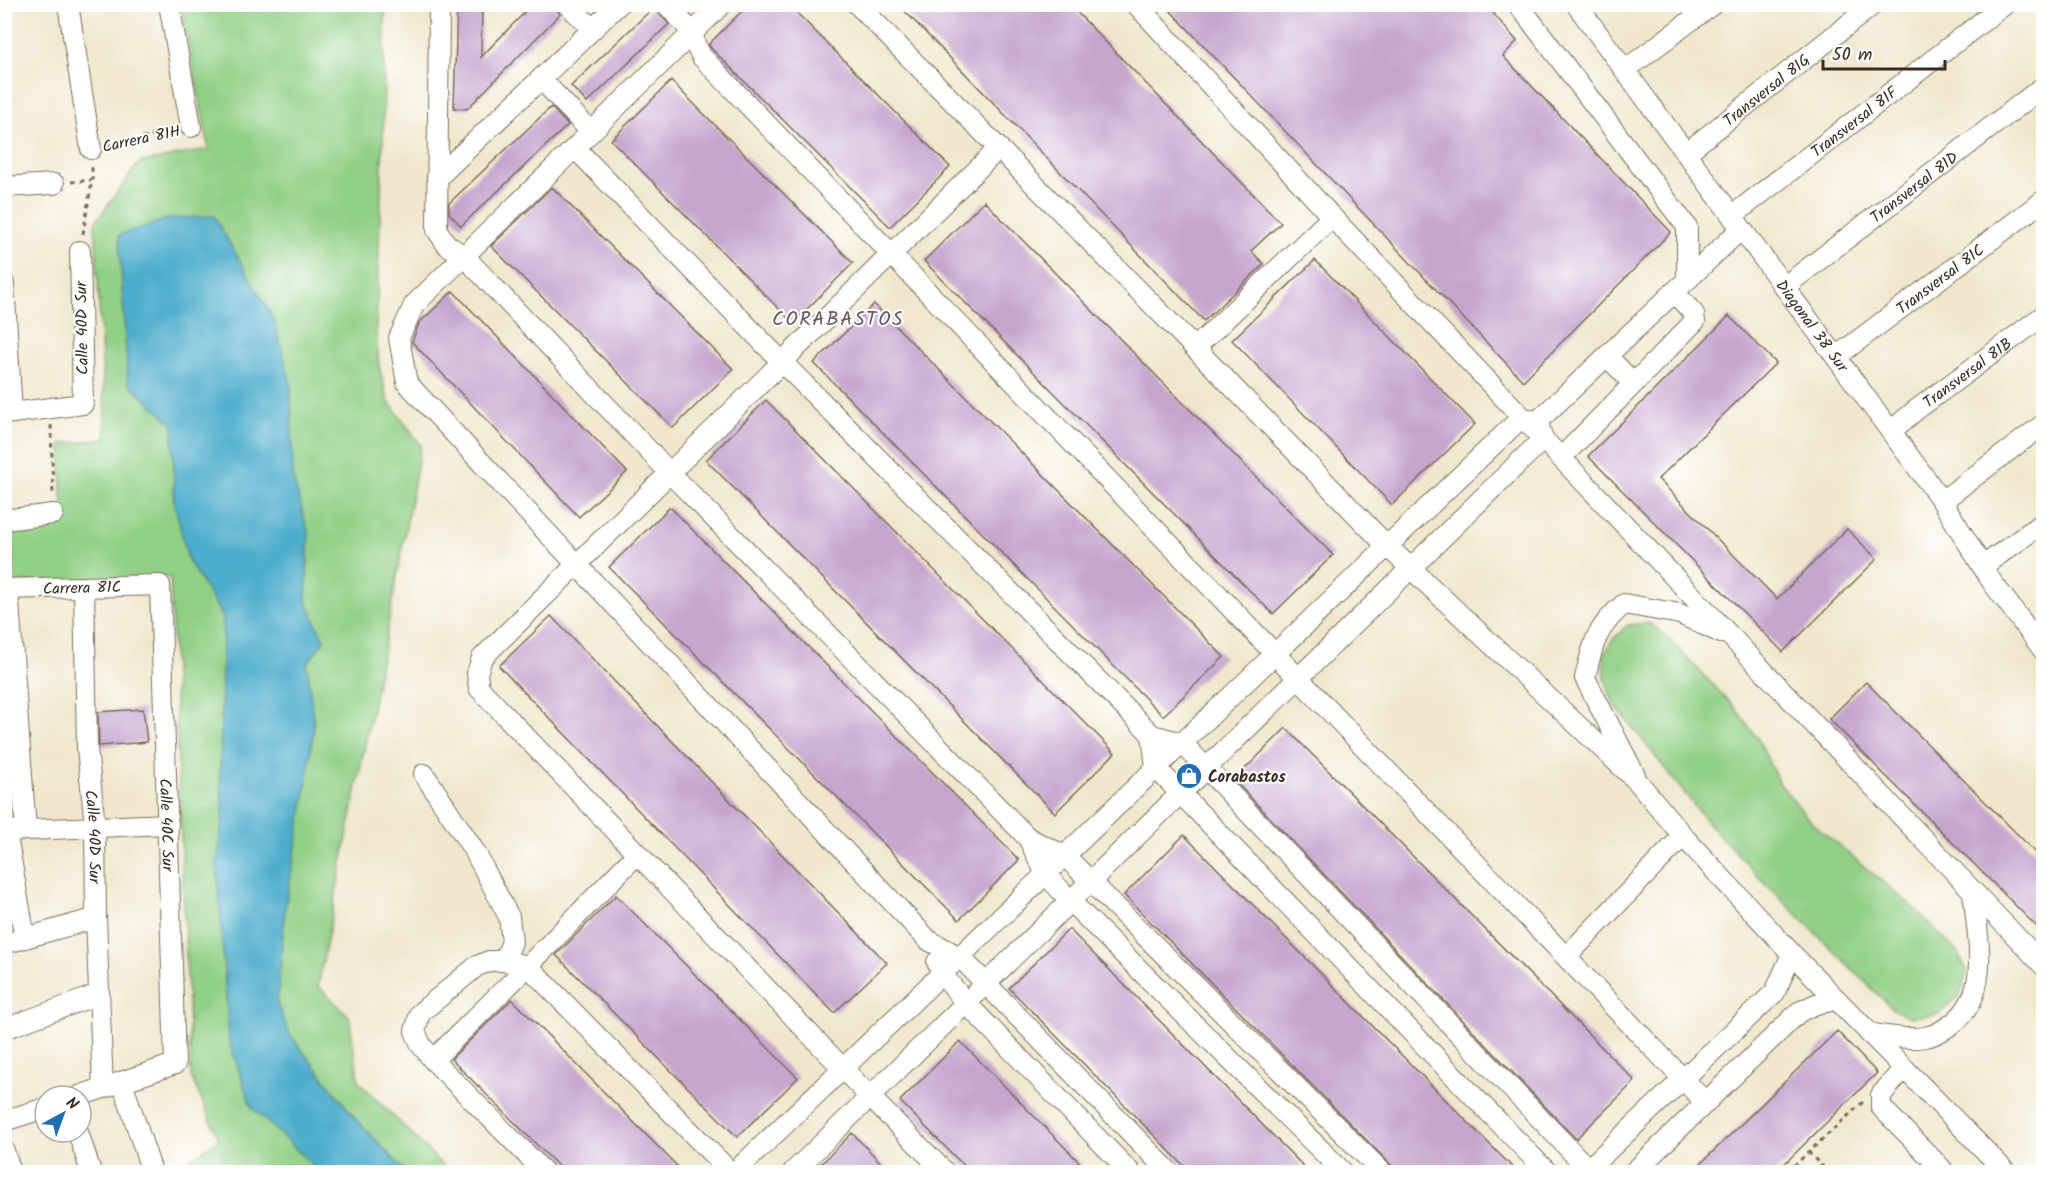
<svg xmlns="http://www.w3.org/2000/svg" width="2048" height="1177" font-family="Kalam,sans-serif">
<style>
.green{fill:#91cf85;stroke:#667c52;stroke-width:1.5}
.water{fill:#4dadcc;stroke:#446c75;stroke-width:1.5}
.building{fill:#c4a6cd}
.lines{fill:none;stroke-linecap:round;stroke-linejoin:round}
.minor-casing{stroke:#7a6c5b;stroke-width:22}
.path{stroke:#7a6c5b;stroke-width:3;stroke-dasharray:4.5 4.5;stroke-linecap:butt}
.minor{stroke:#fff;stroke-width:20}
.labels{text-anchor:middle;stroke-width:4.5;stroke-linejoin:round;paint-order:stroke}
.street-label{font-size:16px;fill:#3b2a1e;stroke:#fff}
.poi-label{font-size:16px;font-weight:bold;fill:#3b2a1e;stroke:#fff;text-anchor:start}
.quarter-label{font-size:20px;letter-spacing:1.5px;fill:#6b555b;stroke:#fff}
</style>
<rect width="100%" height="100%" fill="#fff"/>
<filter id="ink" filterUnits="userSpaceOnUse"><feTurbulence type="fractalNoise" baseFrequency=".0167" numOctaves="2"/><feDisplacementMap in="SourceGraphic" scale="12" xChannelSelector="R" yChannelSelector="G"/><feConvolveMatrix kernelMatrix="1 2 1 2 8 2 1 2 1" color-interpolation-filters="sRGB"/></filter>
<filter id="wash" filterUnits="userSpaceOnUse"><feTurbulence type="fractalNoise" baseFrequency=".008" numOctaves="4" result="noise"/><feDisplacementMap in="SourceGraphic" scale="24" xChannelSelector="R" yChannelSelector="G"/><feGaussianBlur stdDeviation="1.35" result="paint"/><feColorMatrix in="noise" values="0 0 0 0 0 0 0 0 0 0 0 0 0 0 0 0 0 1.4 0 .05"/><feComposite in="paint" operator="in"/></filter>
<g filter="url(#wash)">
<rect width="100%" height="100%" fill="#efe7cc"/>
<!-- green -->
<path class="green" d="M181 5H385L383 137 376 331 379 366 388 401 421 445 384 647 318 986 349 1016 359 1082 449 1172H172L219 1139 191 1076 170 577 15 583 10 529 63 524 61 444 106 439 95 223 139 163 209 149Z
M1650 623 1669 639 1736 709 1758 739 1779 783 1813 824 1912 906 1958 953 1967 971 1960 995 1939 1014 1911 1017 1894 1010 1763 881 1709 824 1613 703 1605 678 1604 656 1612 640 1628 625Z"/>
<!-- water -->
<path class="water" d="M214 216 274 320 291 384 293 478 309 535 306 600 324 641 307 664 314 727 305 795 285 909 277 1005 291 1036 355 1118 406 1172H320L251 1106 229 1041 217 866 223 810 220 774 223 617 188 560 174 501 173 424 128 383 119 235 168 219Z"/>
<g id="blocks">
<!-- building -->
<path class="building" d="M457 4H482L481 57 524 13 516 4H550L560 14 467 109 454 108Z
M749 4H788L950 167 890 227 710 47 709 44Z
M898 4H1069L1281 223 1251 251 1264 264 1204 321Z
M1164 4H1485L1517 41 1503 56 1671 232 1523 381Z
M654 7 669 24 587 103 571 86Z
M671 81 853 263 793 323 611 140Z
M551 107 568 125 461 226 449 213V203Z
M552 187 733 369 673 428 491 246Z
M984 201 1333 555 1273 614 924 261Z
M1315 260 1475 424 1392 505 1232 340Z
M453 291 627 472 579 517 412 342 419 323Z
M874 304 1224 657 1163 716 814 363Z
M1729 316 1776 363 1658 479 1777 599 1847 529 1877 559 1783 652 1588 456Z
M766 400 1115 753 1055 813 706 460Z
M670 507 1019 860 959 920 609 567Z
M551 616 887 963 834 1013 499 666Z
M1866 682 2043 860V933L1829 719Z
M143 709 147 742 99 746 98 712Z
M1286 728 1635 1081 1576 1139 1234 780Z
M1184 835 1518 1173H1399L1124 895Z
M616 895 798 1078 737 1137 556 955Z
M1069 929 1310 1173H1191L1009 988Z
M512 999 684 1173H565L451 1059Z
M1837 1031 1877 1073 1775 1173H1691Z
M960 1041 1090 1173H971L900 1101Z
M852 1133 891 1173H812Z"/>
</g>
</g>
<g filter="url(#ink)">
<use href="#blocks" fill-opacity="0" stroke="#7a6c5b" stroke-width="1.5"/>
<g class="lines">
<!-- minor casing -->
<g class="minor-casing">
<g id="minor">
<path d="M68 4 91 149"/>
<path d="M169 4 191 127"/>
<path d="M439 4 437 230 447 245 464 256 670 473 1028 838 1046 874 1070 901 1343 1172"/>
<path d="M567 4 593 29"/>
<path d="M666 4 693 33 695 44 702 57 1706 1103"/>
<path d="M722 4 414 305 399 338 407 383 928 940 960 957 1169 1172"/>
<path d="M857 4 1195 348 1387 546 1638 782 1683 836 1792 954 2006 1172"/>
<path d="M1136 4 1332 217 2044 966"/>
<path d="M1518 4 1687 227V279"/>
<path id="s1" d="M1576 4 1942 501 1992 582 2044 651"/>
<path d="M1625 70 1713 4"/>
<path d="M541 79 591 132"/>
<path d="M575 148 782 362 1152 735 1182 743 1591 1172"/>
<path id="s2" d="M1686 153 1874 4"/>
<path d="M437 178 619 4"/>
<path d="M4 187 54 184"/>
<path id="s3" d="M1732 216 2005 4"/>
<path d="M4 284 12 413"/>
<path id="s4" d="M1784 287 2044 86"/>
<path d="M1195 348 1332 217"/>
<path d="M1607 356 1633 383"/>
<path id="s5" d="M1836 357 2044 200"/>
<path d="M4 414 83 404 80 251"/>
<path d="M1538 421 1741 229"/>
<path id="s6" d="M1891 431 1916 410 2044 315"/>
<path d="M1561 458 1695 321 1694 314 1674 292"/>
<path d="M1942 501 2044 424"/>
<path d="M4 520 53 514"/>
<path d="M1983 566 2044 522"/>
<path id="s7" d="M84 587 87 748 95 826 96 918 103 1088"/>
<path id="s8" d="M4 589 160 585 175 1064 79 1096"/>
<path d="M8 589 26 830"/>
<path d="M1152 735 1156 768 1547 1172"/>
<path d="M424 774 475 852 509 917 512 942 504 961"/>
<path d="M1635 775 1585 678C1593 643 1596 628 1624 604L1680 614 1721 633"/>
<path d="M4 831 168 824"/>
<path d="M6 831 25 938"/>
<path d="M1028 838 1065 856 1382 1172"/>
<path d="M4 944 96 918"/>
<path d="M1566 957 1683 836"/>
<path d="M937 962 942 974 966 1003 1130 1172"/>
<path d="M4 1029 99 994"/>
<path d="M1869 1033C1888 1036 1906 1040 1925 1037 1932 1036 1940 1032 1946 1028 1994 999 1977 938 1973 891"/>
<path d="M433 1060 528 966 730 1172"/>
<path d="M1904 1068 1881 1095V1107L1942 1169"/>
<path d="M122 1082 152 1172"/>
<path d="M4 1121 45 1108"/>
<path d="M78 1132 91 1172"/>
<path d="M4 1151 11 1172"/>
<path d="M544 1172 433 1060 421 1045 415 1031 420 1013 477 966 489 961H504L528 966 637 854"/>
<path d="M735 1172 1522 417 1535 421"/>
<path d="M793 1172 1543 439 1539 426"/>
<path d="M945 1172 870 1097 479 688 477 673 482 658 999 148"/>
<path d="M1585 1172 1775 992 1792 954"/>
<path d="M1634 1172 1799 1012 1816 1004 1837 1000"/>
</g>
</g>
<!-- path -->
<path class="path" d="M107 146 174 131
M71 182 91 180
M83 234 92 180V167
M51 425 53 496
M1808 1152 1828 1172
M1787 1172 1863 1102"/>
<!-- minor -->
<use href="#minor" class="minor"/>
</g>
</g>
<!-- icons -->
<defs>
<g id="shop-disc" transform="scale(1.35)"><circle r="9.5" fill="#1f6fb2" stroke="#fff"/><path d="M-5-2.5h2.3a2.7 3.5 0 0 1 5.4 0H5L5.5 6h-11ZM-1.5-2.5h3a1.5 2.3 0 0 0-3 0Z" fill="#fff"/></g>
</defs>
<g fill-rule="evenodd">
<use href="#shop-disc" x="1189" y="776"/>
</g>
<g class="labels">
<!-- street labels -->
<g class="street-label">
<text dy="6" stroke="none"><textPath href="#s2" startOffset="102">Transversal 81G</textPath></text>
<text dy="6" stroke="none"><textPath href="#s3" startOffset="154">Transversal 81F</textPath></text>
<text transform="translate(141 138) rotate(-12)" y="6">Carrera 81H</text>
<text dy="6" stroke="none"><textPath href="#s4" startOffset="164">Transversal 81D</textPath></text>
<text dy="6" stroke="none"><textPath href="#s5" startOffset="130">Transversal 81C</textPath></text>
<text dy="6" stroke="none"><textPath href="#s1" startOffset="399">Diagonal 38 Sur</textPath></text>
<text transform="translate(81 328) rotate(-91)" y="6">Calle 40D Sur</text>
<text dy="6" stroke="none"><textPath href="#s6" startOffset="96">Transversal 81B</textPath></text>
<text dy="6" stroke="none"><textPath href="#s8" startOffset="78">Carrera 81C</textPath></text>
<text dy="6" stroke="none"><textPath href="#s8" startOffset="396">Calle 40C Sur</textPath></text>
<text dy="6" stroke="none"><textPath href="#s7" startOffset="250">Calle 40D Sur</textPath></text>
</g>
<!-- poi labels -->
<g class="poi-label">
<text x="1208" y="782">Corabastos</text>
</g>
<!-- quarter labels -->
<g class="quarter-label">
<text x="838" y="325">CORABASTOS</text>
</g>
</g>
<!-- margin -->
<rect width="2048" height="1177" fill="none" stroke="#fff" stroke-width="24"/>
<!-- north arrow -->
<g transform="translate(63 1114) rotate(41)"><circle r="28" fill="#ffffff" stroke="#b1aaa5" stroke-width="1.5"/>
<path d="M0-4.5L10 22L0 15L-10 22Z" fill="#1f6fb2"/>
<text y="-9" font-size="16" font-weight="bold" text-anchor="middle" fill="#3b2a1e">N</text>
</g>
<!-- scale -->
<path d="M1823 60v9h122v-9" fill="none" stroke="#3b2a1e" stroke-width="3"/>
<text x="1832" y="60" font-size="18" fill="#3b2a1e" stroke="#ffffff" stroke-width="4.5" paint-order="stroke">50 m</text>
</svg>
